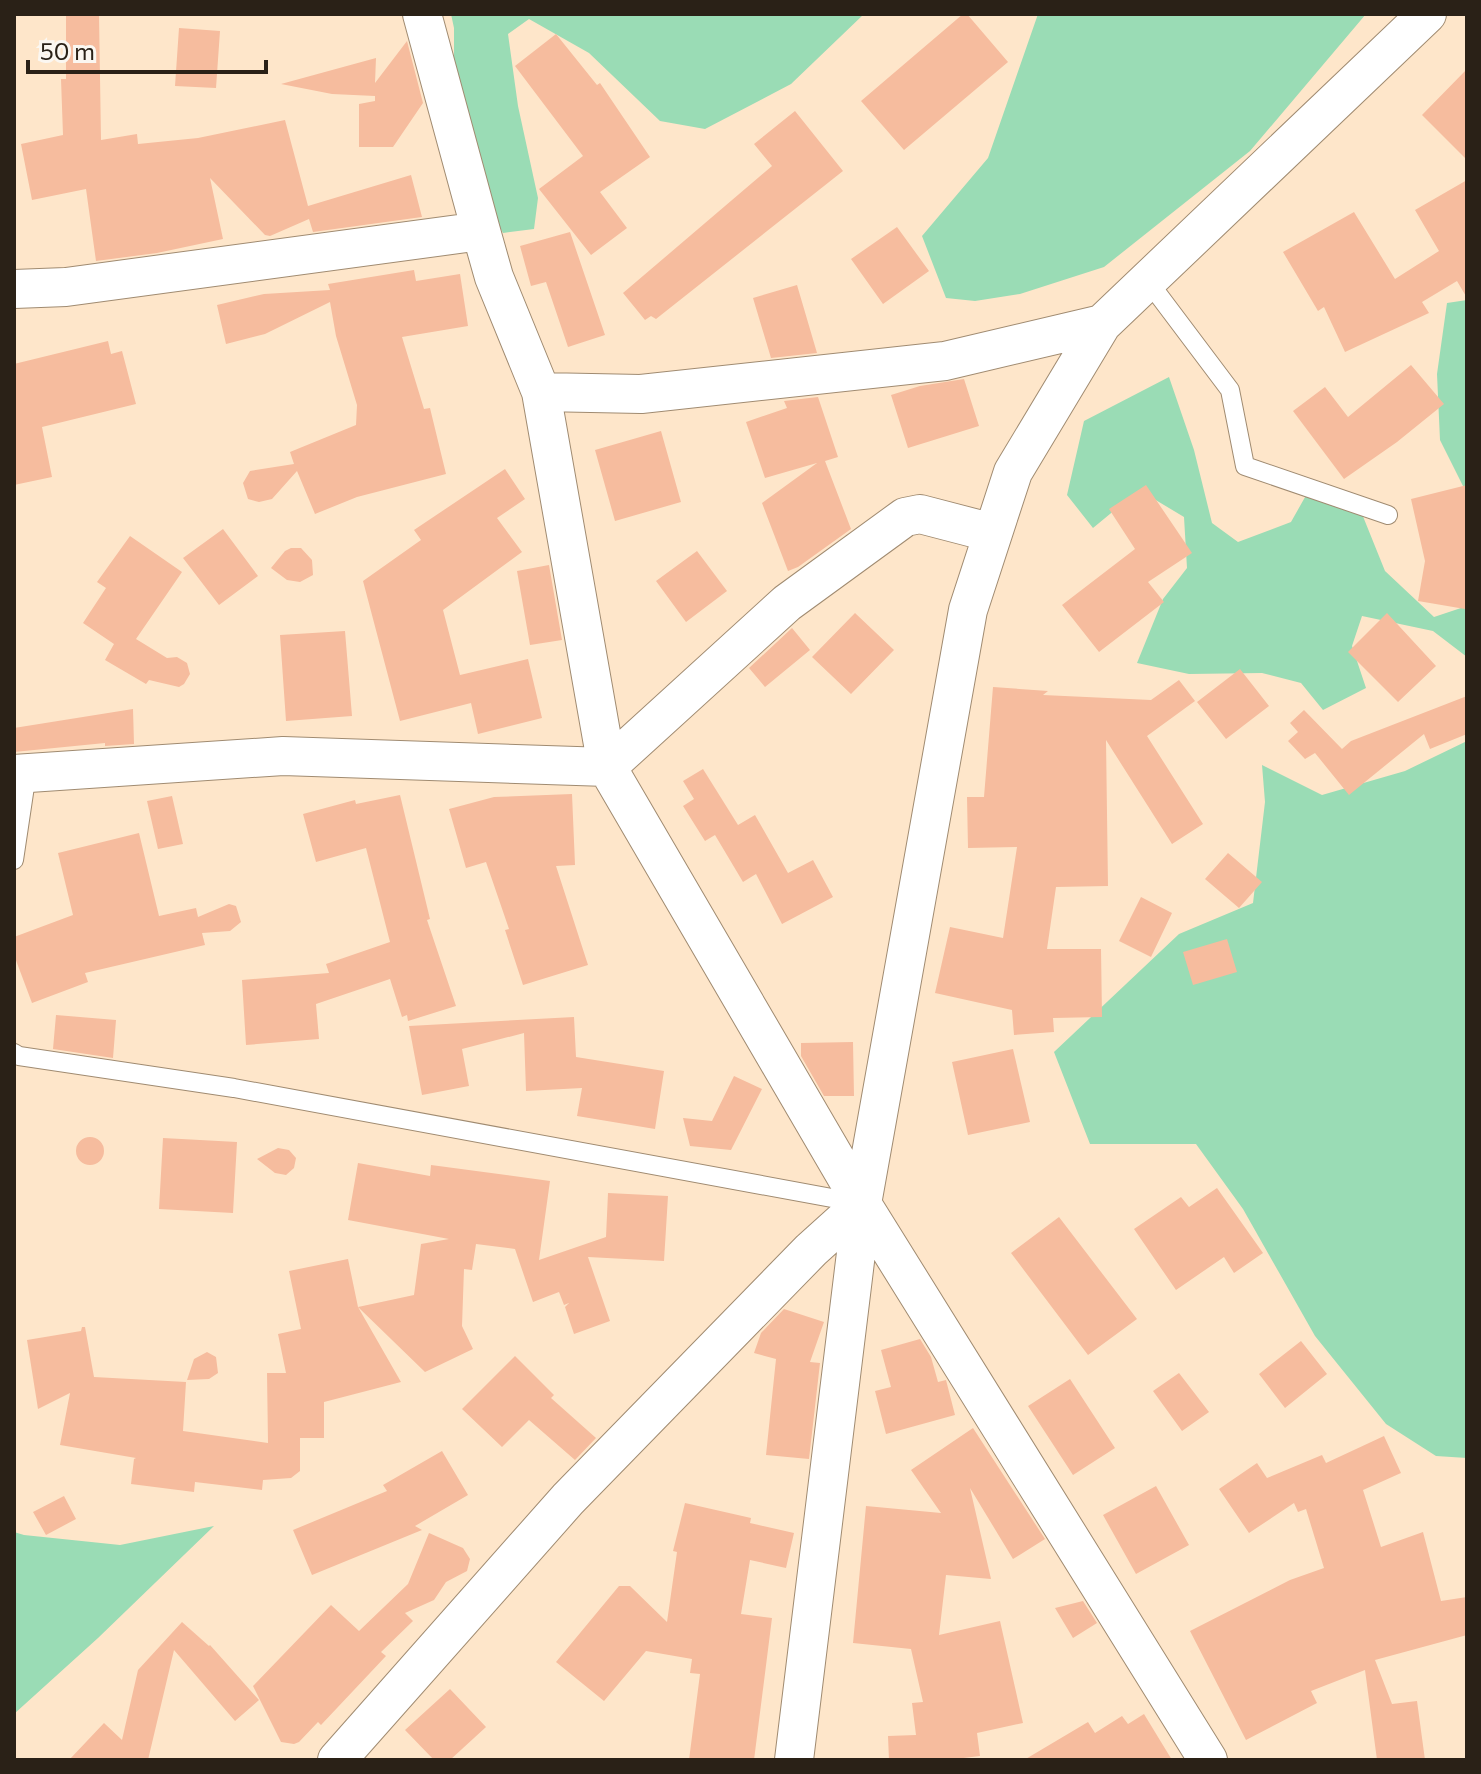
<svg xmlns="http://www.w3.org/2000/svg" width="1481" height="1774" font-family="Commissioner,sans-serif">
<style>
.green{fill:#9adcb5}
.building{fill:#f6bc9e}
.lines{fill:none;stroke-linecap:round;stroke-linejoin:round}
.service-casing{stroke:#a08b71;stroke-width:20}
.minor-casing{stroke:#a08b71;stroke-width:40}
.service{stroke:#fff;stroke-width:18}
.minor{stroke:#fff;stroke-width:38}
</style>
<rect width="100%" height="100%" fill="#fee6ca"/>
<!-- green -->
<path class="green" d="M451 14H864L791 84 705 129 660 121 589 53 529 19 508 34 518 106 538 198 534 229 503 233 454 141V28Z
M1038 14H1366L1250 151 1104 267 1020 294 975 301 946 298 922 236 988 158Z
M1467 300V494L1440 440 1437 374 1447 303Z
M1169 377 1194 450 1212 523 1238 542 1291 522 1313 483 1360 509 1385 571 1434 617 1467 606V657L1433 631 1362 616 1352 646 1366 688 1323 710 1301 683 1262 673 1189 674 1137 663 1163 599 1187 568 1184 517 1139 490 1093 528 1067 495 1084 421Z
M1467 741V1458L1436 1456 1386 1424 1315 1336 1243 1209 1196 1144H1090L1054 1052 1179 934 1253 903 1265 802 1262 765 1322 795 1405 771Z
M214 1526 98 1638 14 1714V1532L24 1535 120 1545Z"/>
<!-- building -->
<path class="building" d="M66 14H99L101 140 137 134 138 144 198 138 285 120 308 206 411 175 422 217 313 232 309 219 270 236 265 235 210 178 223 239 157 253 96 261 86 189 32 200 21 144 63 135 61 79H66Z
M963 14H967L1008 62 904 150 861 101Z
M179 28 220 31 216 88 175 86Z
M556 34 597 85 600 83 650 157 600 192 627 228 591 255 539 189 583 156 515 66Z
M407 41 423 103 393 147H359V104L375 101V94V96L332 94 281 84 376 58 375 83Z
M1467 69V160L1422 115Z
M795 111 843 171 656 319 651 316 645 320 623 293 772 166 754 144Z
M1467 180V298L1457 281 1422 302 1429 313 1345 352 1324 307 1318 311 1283 252 1354 212 1395 279 1439 251 1415 210Z
M897 227 929 271 883 304 851 259Z
M570 232 605 335 568 347 546 282 531 286 520 246Z
M414 270 416 281 460 274 468 326 402 337 424 409 430 408 446 474 357 497 315 514 297 471 272 499 259 502 248 499 243 483 250 471 294 464 290 452 356 425 357 405 336 336 330 302 265 334 226 344 217 305 264 294 330 290 328 284Z
M797 285 817 353 771 358 753 298Z
M108 341 111 354 122 351 136 404 42 427 52 477 14 485V364Z
M1411 365 1444 404 1397 442 1344 479 1293 411 1325 387 1348 417Z
M964 379 979 426 908 448 891 395 920 386Z
M818 397 838 457 825 461 851 529 798 567 788 571 762 503 817 463 765 478 746 422 787 408 784 401Z
M661 431 681 502 615 521 595 450Z
M505 469 525 499 497 518 522 552 443 610 460 675 528 659 542 718 478 734 471 703 400 721 363 581 421 540 414 530Z
M1146 485 1192 553 1148 582 1164 602 1099 652 1062 605 1135 549 1109 509Z
M1467 485V596L1465 609 1418 601 1425 561 1411 499Z
M223 529 258 576 219 605 183 558Z
M130 536 182 572 136 639 167 658 177 657 187 663 190 674 184 684 179 687 149 680 146 684 105 660 114 644 83 623 106 588 97 582Z
M291 548H301L312 560 313 575 300 582 287 580 271 568 285 551Z
M697 551 727 591 686 622 656 581Z
M549 565 562 640 530 645 517 571Z
M855 613 894 650 851 694 812 657Z
M1387 613 1436 666 1398 702 1348 652Z
M792 628 810 650 765 687 749 668Z
M345 631 352 716 286 721 280 635Z
M1240 669 1269 706 1226 739 1197 702Z
M1179 680 1195 701 1147 736 1203 824 1172 844 1106 740 1108 886 1056 887 1047 949H1101L1102 1017 1053 1018 1054 1032 1014 1035 1012 1010 935 993 950 927 1003 938 1017 847 968 848 967 797H984L993 687 1048 691 1043 695 1151 700Z
M1467 696V734L1430 749 1424 734 1349 795 1315 753 1305 759 1288 741 1298 732 1290 723 1304 710 1342 749 1351 741Z
M133 709 134 744 105 746V743L14 752V728Z
M703 769 738 825 755 815 788 873 813 860 833 897 782 924 756 874 743 882 715 835 705 841 683 806 694 799 683 781Z
M572 794 575 865 556 866 588 965 523 985 505 930 509 929 486 862 466 868 449 809 494 797Z
M400 795 430 919 427 920 456 1006 408 1021 407 1015 402 1017 390 979 316 1004 319 1039 246 1045 242 980 329 973 326 964 390 942 366 848 316 862 303 814 355 800 356 804Z
M172 796 183 844 158 849 147 801Z
M139 833 159 916 196 908 198 917 229 904 236 906 241 922 230 931 202 933 205 945 85 973 88 982 32 1003 14 955V937L73 915 58 853Z
M1228 853 1262 882 1239 908 1205 879Z
M1141 897 1172 913 1151 957 1119 941Z
M1227 939 1237 972 1193 985 1183 952Z
M56 1015 116 1020 113 1058 53 1049Z
M574 1017 576 1057 664 1071 655 1129 577 1116 582 1088 526 1091 524 1033 462 1049 469 1086 422 1095 409 1026Z
M853 1042 854 1096H824L801 1056V1043Z
M1013 1049 1030 1122 968 1135 952 1062Z
M734 1076 762 1089 731 1150 690 1146 683 1118 712 1121Z
M76 1151a14 14 0 1 1 28 0a14 14 0 1 1-28 0Z
M163 1138 237 1142 233 1213 159 1209Z
M278 1148 289 1150 296 1158 294 1168 286 1175 275 1173 257 1159Z
M358 1163 430 1176 431 1165 550 1181 539 1260 606 1237 608 1193 668 1196 664 1261 588 1257 610 1321 574 1334 565 1307 569 1303 564 1305 559 1292 533 1302 515 1249 476 1244 472 1270 464 1269 462 1326 473 1349 425 1372 358 1307 401 1382 324 1402V1438H300V1471L291 1478 263 1480 262 1490 195 1482 194 1492 131 1484 134 1459 136 1458 60 1445 70 1393 38 1409 27 1340 81 1331 82 1327H85L94 1377 186 1382 183 1431 268 1443 267 1373H286L278 1334 301 1329 289 1271 348 1259 358 1307 414 1295 421 1244 449 1239 348 1220Z
M1217 1188 1263 1253 1234 1273 1224 1257 1176 1290 1134 1229 1181 1197 1189 1207Z
M1059 1217 1137 1319 1088 1355 1011 1253Z
M784 1309 824 1322 810 1362 820 1363 809 1459 766 1455 776 1359 754 1353 761 1333Z
M920 1339 931 1357 938 1382 946 1380 955 1415 886 1434 875 1391 891 1387 881 1350Z
M1301 1341 1327 1374 1285 1408 1259 1374Z
M207 1352 216 1357 218 1373 209 1379 187 1380 194 1359Z
M515 1356 554 1395 551 1398 596 1438 575 1460 529 1420 502 1447 462 1409Z
M1179 1373 1209 1412 1182 1431 1153 1391Z
M1070 1379 1115 1448 1073 1475 1028 1406Z
M973 1428 1045 1539 1013 1559 970 1488 991 1579 946 1575 939 1635 1000 1621 1023 1723 977 1733 980 1756 947 1760H889L888 1736 916 1735 912 1703 923 1702 911 1649 853 1643 866 1506 941 1513 911 1470Z
M1384 1436 1401 1473 1363 1490 1381 1547 1423 1532 1441 1601 1467 1597V1635L1375 1660 1392 1704 1417 1701 1425 1760H1377L1365 1670 1311 1691 1317 1703 1246 1740 1190 1631 1290 1580 1324 1568 1306 1509 1298 1512 1294 1503 1249 1533 1219 1489 1257 1463 1267 1478 1322 1455 1326 1463Z
M442 1451 468 1495 415 1526 422 1530 312 1575 293 1530 387 1491 383 1485Z
M1156 1486 1189 1545 1136 1574 1103 1515Z
M64 1496 76 1519 46 1535 33 1512Z
M685 1503 751 1518 750 1523 794 1533 786 1568 750 1560 741 1614 772 1618 754 1760H689L700 1674 690 1673 692 1659 646 1651 604 1701 556 1662 619 1586H630L667 1622 677 1552 673 1551Z
M429 1533 463 1548 470 1559 467 1571 446 1582 434 1600 405 1613 413 1621 381 1652 386 1656 321 1725 318 1722 299 1742 294 1744 281 1742 253 1686 331 1605 359 1631 408 1584Z
M1083 1601 1097 1623 1073 1638 1055 1608Z
M182 1622 209 1646 210 1645 259 1700 235 1721 174 1650 148 1760H69L104 1723 122 1740 138 1670Z
M450 1689 486 1727 450 1760H434L405 1730Z
M1144 1714 1172 1760H1024L1088 1722 1095 1733 1122 1716 1128 1724Z"/>
<g class="lines">
<!-- service casing -->
<g class="service-casing">
<path id="service" d="M1148 281 1230 390 1245 466 1388 515
M14 860 27 773
M14 1053 19 1056 234 1088 859 1203"/>
</g>
<!-- minor casing -->
<g class="minor-casing">
<path id="minor" d="M422 14 481 231
M14 289 66 287 481 231 494 277 541 392 607 767 862 1204 1208 1760
M541 392 641 394 945 361 1102 324
M14 774 283 756 607 767 787 603 905 517 920 514 993 533
M337 1760 568 1499 811 1250 862 1204
M794 1760 862 1204 968 610 1013 472 1102 324 1427 14"/>
</g>
<!-- service -->
<use href="#service" class="service"/>
<!-- minor -->
<use href="#minor" class="minor"/>
</g>
<!-- border -->
<rect width="1481" height="1774" fill="none" stroke="#2a2117" stroke-width="32"/>
<!-- scale -->
<path d="M28 60v12h238v-12" fill="none" stroke="#2a2117" stroke-width="4"/>
<text x="40" y="60" font-size="24" fill="#2a2117" stroke="#fbf7f1" stroke-width="6" paint-order="stroke">50 m</text>
</svg>
